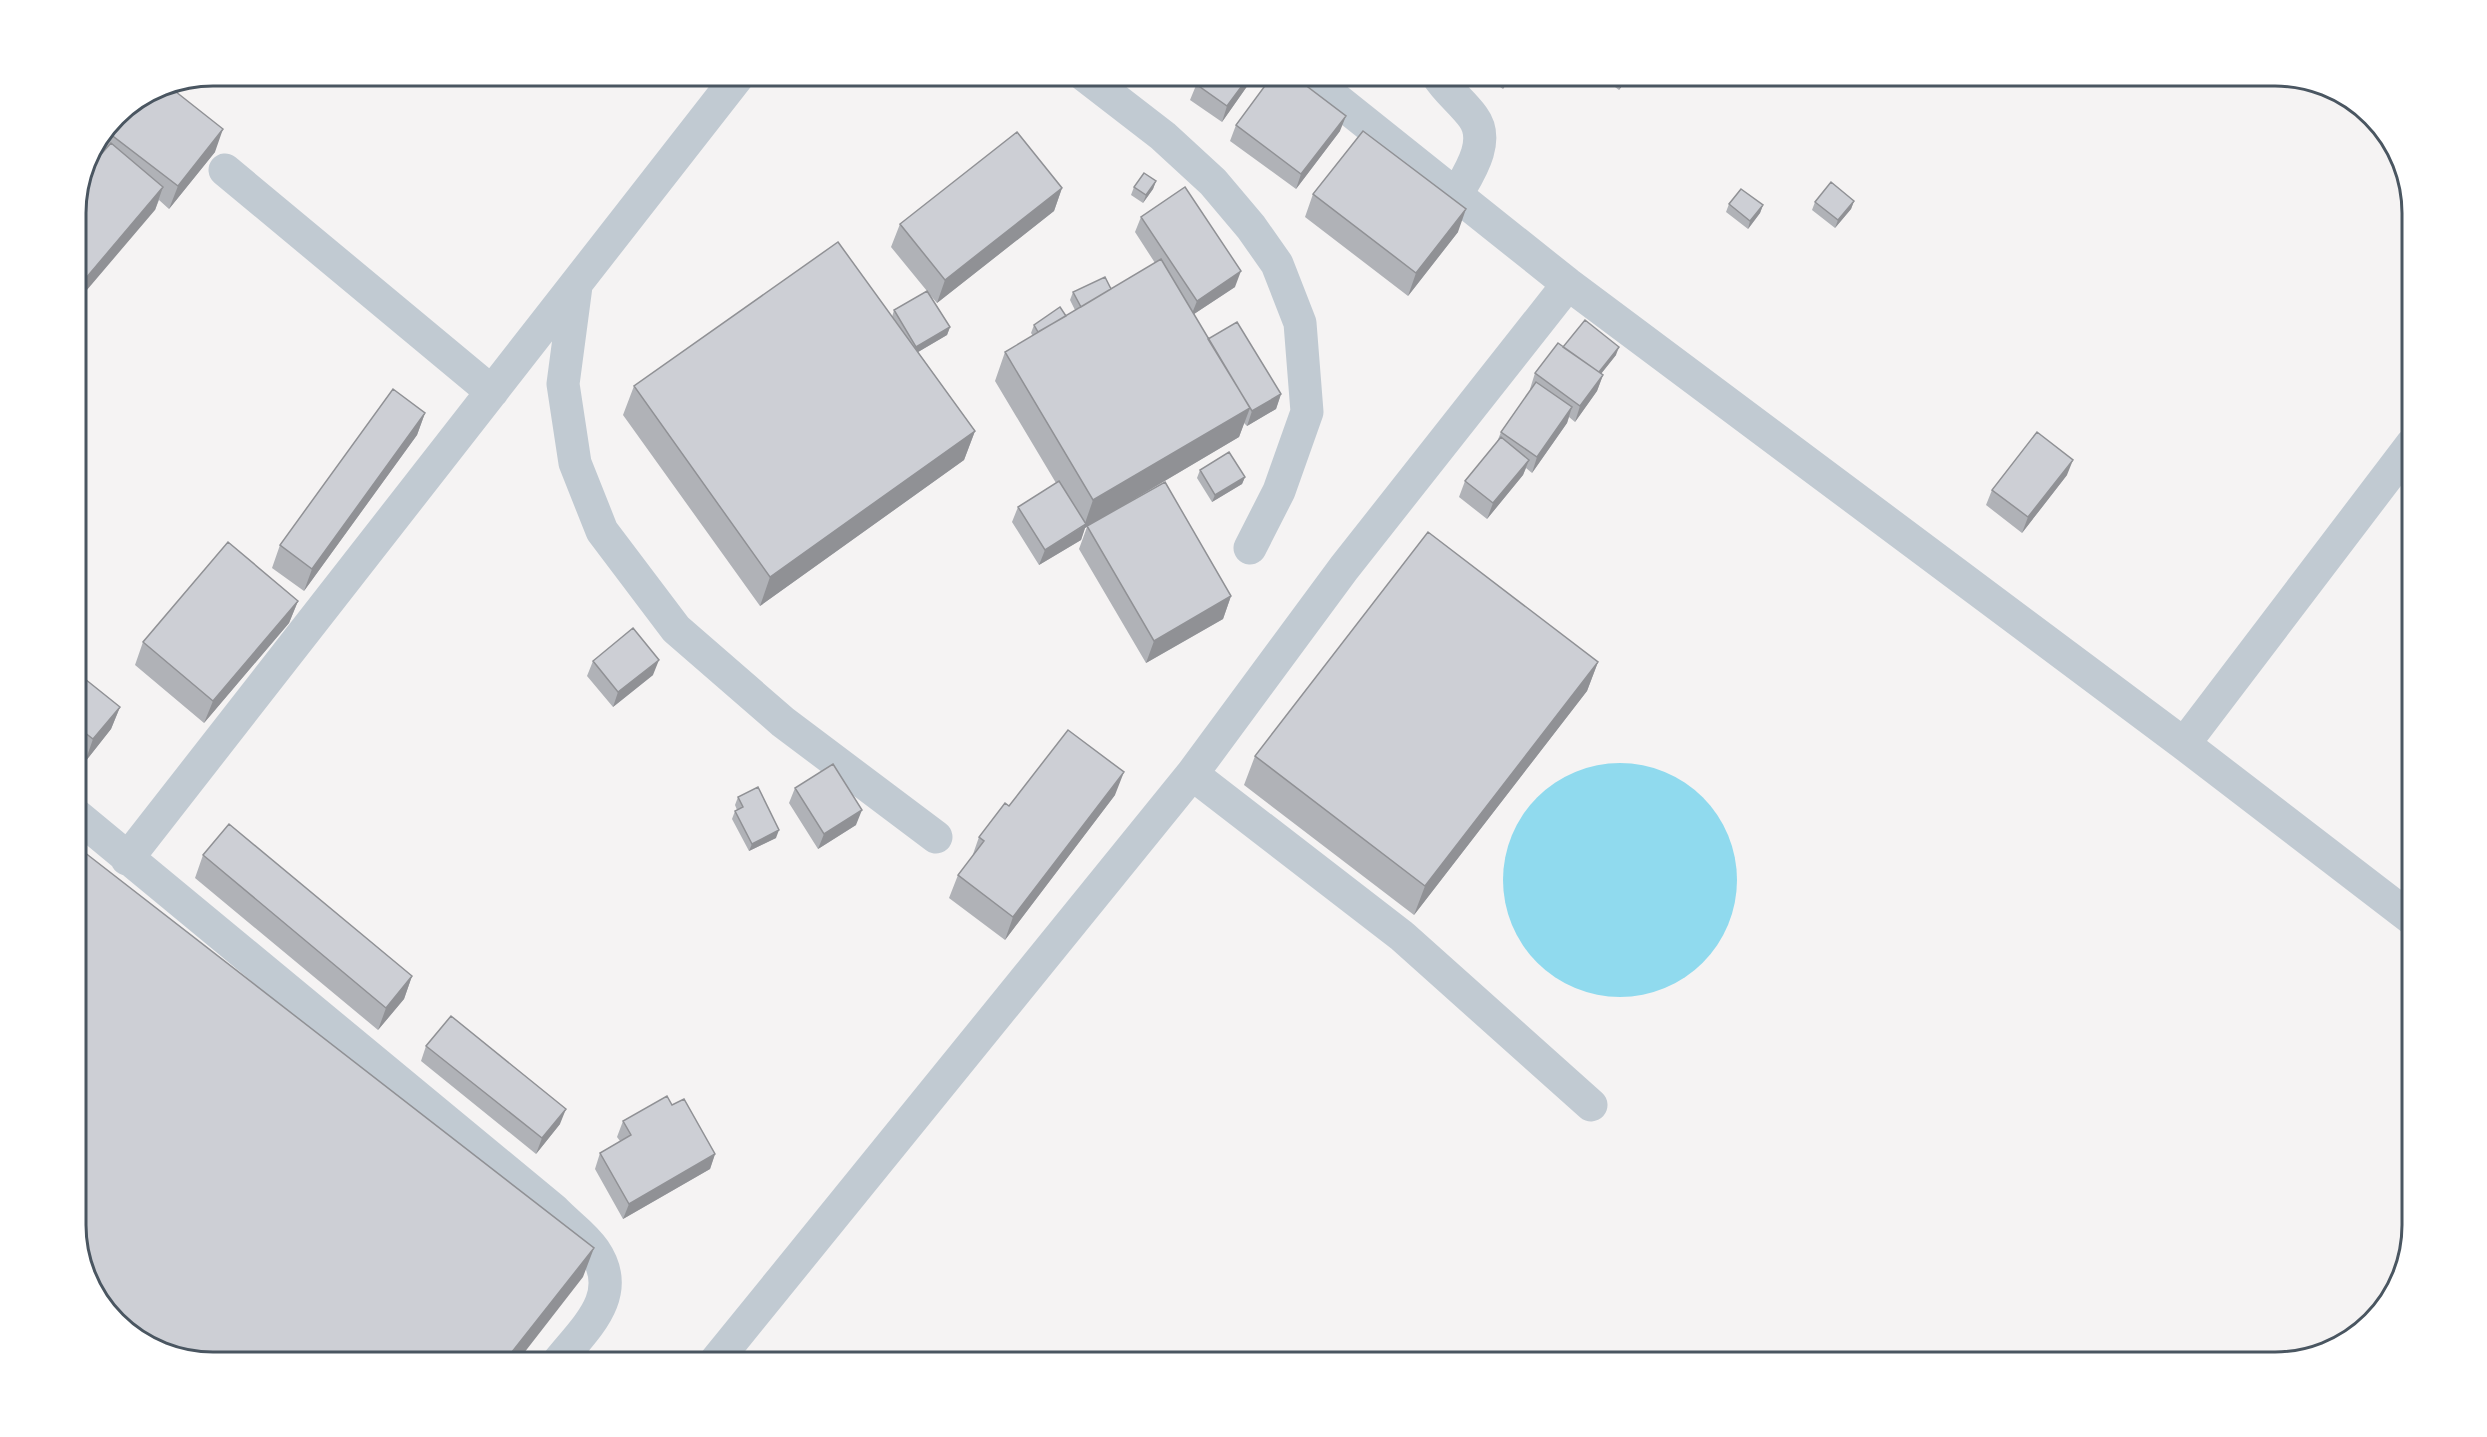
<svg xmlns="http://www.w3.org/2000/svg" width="2487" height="1437" font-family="Figtree,sans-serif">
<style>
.water{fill:#90daee}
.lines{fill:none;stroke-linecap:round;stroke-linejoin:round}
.minor{stroke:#c1cad2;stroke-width:33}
.wall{fill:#b0b2b7}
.shaded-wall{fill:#909195}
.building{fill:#cdcfd5;stroke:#909195;stroke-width:1.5}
.rim{fill:none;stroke:#4a5661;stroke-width:3}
</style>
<rect width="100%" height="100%" fill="#f5f3f3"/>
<!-- water -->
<path class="water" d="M1503 880a117 117 0 1 1 234 0a117 117 0 1 1-234 0Z"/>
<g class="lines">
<!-- minor -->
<path class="minor" d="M1084 75 1163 136 1213 182 1251 227 1277 264 1300 323 1307 412 1279 491 1250 548
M1306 75 1568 284 2184 744 2412 919
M1437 75C1447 91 1462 102 1473 117 1491 141 1469 173 1457 194
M225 170 492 392
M576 286 563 384 575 463 602 531 676 629 783 722 936 837
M2184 744 2412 444
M1192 774 1402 936 1591 1105
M75 814 554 1210C566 1223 584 1235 594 1250 625 1295 585 1328 558 1362
M127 859 739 75
M715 1362 1192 774 1344 568 1568 284"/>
</g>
<!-- wall -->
<path class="wall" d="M1185 75H1255L1222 122 1190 100 1197 83Z
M1483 75H1512L1503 89Z
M1599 75H1630L1619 90Z
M115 115 215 152 169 209 159 200 155 210 100 155 93 149Z
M1236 125 1340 131 1296 189 1230 141Z
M1156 181 1153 189 1143 203 1131 195 1134 187Z
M1062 188 1054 211 937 303 930 295 950 327 947 335 918 352 975 431 964 460 760 606 623 415 634 386 892 317 894 310 927 291 891 247 900 224Z
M1313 194 1458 232 1408 296 1305 217Z
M1854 201 1851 209 1835 228 1812 210 1815 202Z
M1729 204 1763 205 1760 213 1748 229 1726 212Z
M1141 217 1235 287 1194 314 1208 339 1281 394 1276 409 1247 426 1244 423 1239 437 1109 514 1231 596 1223 619 1146 663 1079 549 1087 527 1085 528 1081 540 1039 565 1012 522 1018 507 1056 483 995 381 1005 352 1033 336 1031 333 1034 325 1066 316 1075 310 1070 300 1073 292 1111 289 1155 263 1135 232Z
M1563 347 1616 355 1601 374 1603 375 1597 391 1575 422 1569 417 1567 423 1532 473 1526 468 1523 475 1487 519 1459 497 1465 481 1497 442 1501 432 1531 390 1530 389 1535 373Z
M425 413 417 435 304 591 272 568 280 545Z
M1200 470 1245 477 1242 484 1212 502 1197 478Z
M2067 475 2022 533 1986 505 1992 490Z
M298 601 289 623 204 723 135 665 143 642Z
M593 661 653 675 613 707 587 676Z
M1598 662 1587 691 1414 915 1244 785 1255 756Z
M75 671 120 707 111 729 85 762 75 754Z
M795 788 856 825 818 849 789 803Z
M1115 795 1005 940 949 898 958 875 972 857 979 837 1009 806Z
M738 797 776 838 749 851 732 819 735 811 737 810 735 805Z
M203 855 412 976 404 999 378 1030 195 878Z
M426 1046 560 1124 536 1154 421 1061Z
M672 1105 715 1154 710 1169 623 1219 595 1169 600 1153 620 1141 617 1137 623 1121Z"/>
<!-- shaded-wall -->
<path class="shaded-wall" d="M1250 75H1255L1222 122 1227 106Z
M1508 75H1512L1503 89Z
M1624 75H1630L1619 90Z
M1346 116 1340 131 1296 189 1301 174Z
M223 129 215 152 169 209 178 186Z
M1156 181 1153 189 1143 203 1146 195Z
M163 187 155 210 75 304V291Z
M1062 188 1054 211 937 303 945 280Z
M1854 201 1851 209 1835 228 1838 220Z
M1763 205 1760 213 1748 229 1750 221Z
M1466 209 1458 232 1408 296 1416 273Z
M1241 271 1235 287 1191 316 1197 301Z
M950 327 947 335 913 355 916 347Z
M1619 347 1616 355 1592 385 1595 377Z
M1603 375 1597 391 1575 422 1580 406Z
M1281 394 1276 409 1247 426 1252 411Z
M1572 407 1567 423 1532 473 1537 457Z
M1250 408 1239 437 1085 528 1081 540 1039 565 1045 550 1084 526 1093 500Z
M425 413 417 435 304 591 312 569Z
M975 431 964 460 760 606 770 577Z
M1529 460 1523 475 1487 519 1493 503Z
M2073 460 2067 475 2022 533 2028 517Z
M1245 477 1242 484 1212 502 1215 495Z
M1231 596 1223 619 1146 663 1154 641Z
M298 601 289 623 204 723 213 701Z
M659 660 653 675 613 707 618 692Z
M1598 662 1587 691 1414 915 1425 886Z
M120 707 111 729 85 762 93 739Z
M1124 772 1115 795 1005 940 1013 917Z
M862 810 856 825 818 849 824 834Z
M779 830 776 838 749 851 752 844Z
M412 976 404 999 378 1030 386 1008Z
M566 1109 560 1124 536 1154 542 1138Z
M715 1154 710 1169 623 1219 629 1204Z
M594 1248 583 1277 517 1362H504Z"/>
<!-- building -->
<path class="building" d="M1203 75H1250L1227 106 1196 84Z
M1273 75H1292L1346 116 1301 174 1236 125Z
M166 84 223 129 178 186 105 130 115 115 160 85Z
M1363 131 1466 209 1416 273 1313 194Z
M1017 132 1062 188 945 280 900 224Z
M111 143 163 187 75 291V203L81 177Z
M1144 173 1156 181 1146 195 1134 187Z
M1831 182 1854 201 1838 220 1815 202Z
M1185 187 1241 271 1197 301 1141 217Z
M1741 189 1763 205 1750 221 1729 204Z
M838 242 975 431 770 577 634 386Z
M1161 259 1250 408 1093 500 1005 352Z
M1105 277 1111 289 1081 307 1073 292Z
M927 291 950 327 916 347 894 310Z
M1060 307 1066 316 1038 332 1034 325Z
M1585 320 1619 347 1599 372 1563 347Z
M1237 322 1281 394 1252 411 1208 339Z
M1558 343 1603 375 1580 406 1535 373Z
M1536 382 1572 407 1537 457 1501 432Z
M393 389 425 413 312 569 280 545Z
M2037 432 2073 460 2028 517 1992 490Z
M1501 437 1529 460 1493 503 1465 481Z
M1229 452 1245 477 1215 495 1200 470Z
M1059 481 1086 524 1045 550 1018 507Z
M1165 482 1231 596 1154 641 1087 526Z
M1428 532 1598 662 1425 886 1255 756Z
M228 542 298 601 213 701 143 642Z
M633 628 659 660 618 692 593 661Z
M75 671 120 707 93 739 75 725Z
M1068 730 1124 772 1013 917 958 875 984 841 979 837 1005 803 1009 806Z
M833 764 862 810 824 834 795 788Z
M758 787 779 830 752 844 735 811 743 807 738 797Z
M229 824 412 976 386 1008 203 855Z
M75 845 594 1248 504 1362H212L144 1344 98 1301 75 1234Z
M451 1016 566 1109 542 1138 426 1046Z
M667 1096 672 1105 684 1099 715 1154 629 1204 600 1153 631 1135 623 1121Z"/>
<!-- crop -->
<path d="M0 0H2487V1437H0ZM213 86H2275A127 127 0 0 1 2402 213V1225A127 127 0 0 1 2275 1352H213A127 127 0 0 1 86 1225V213A127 127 0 0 1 213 86Z" fill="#fff" fill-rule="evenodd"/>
<path class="rim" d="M213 86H2275A127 127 0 0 1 2402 213V1225A127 127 0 0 1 2275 1352H213A127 127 0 0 1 86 1225V213A127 127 0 0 1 213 86Z"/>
</svg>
